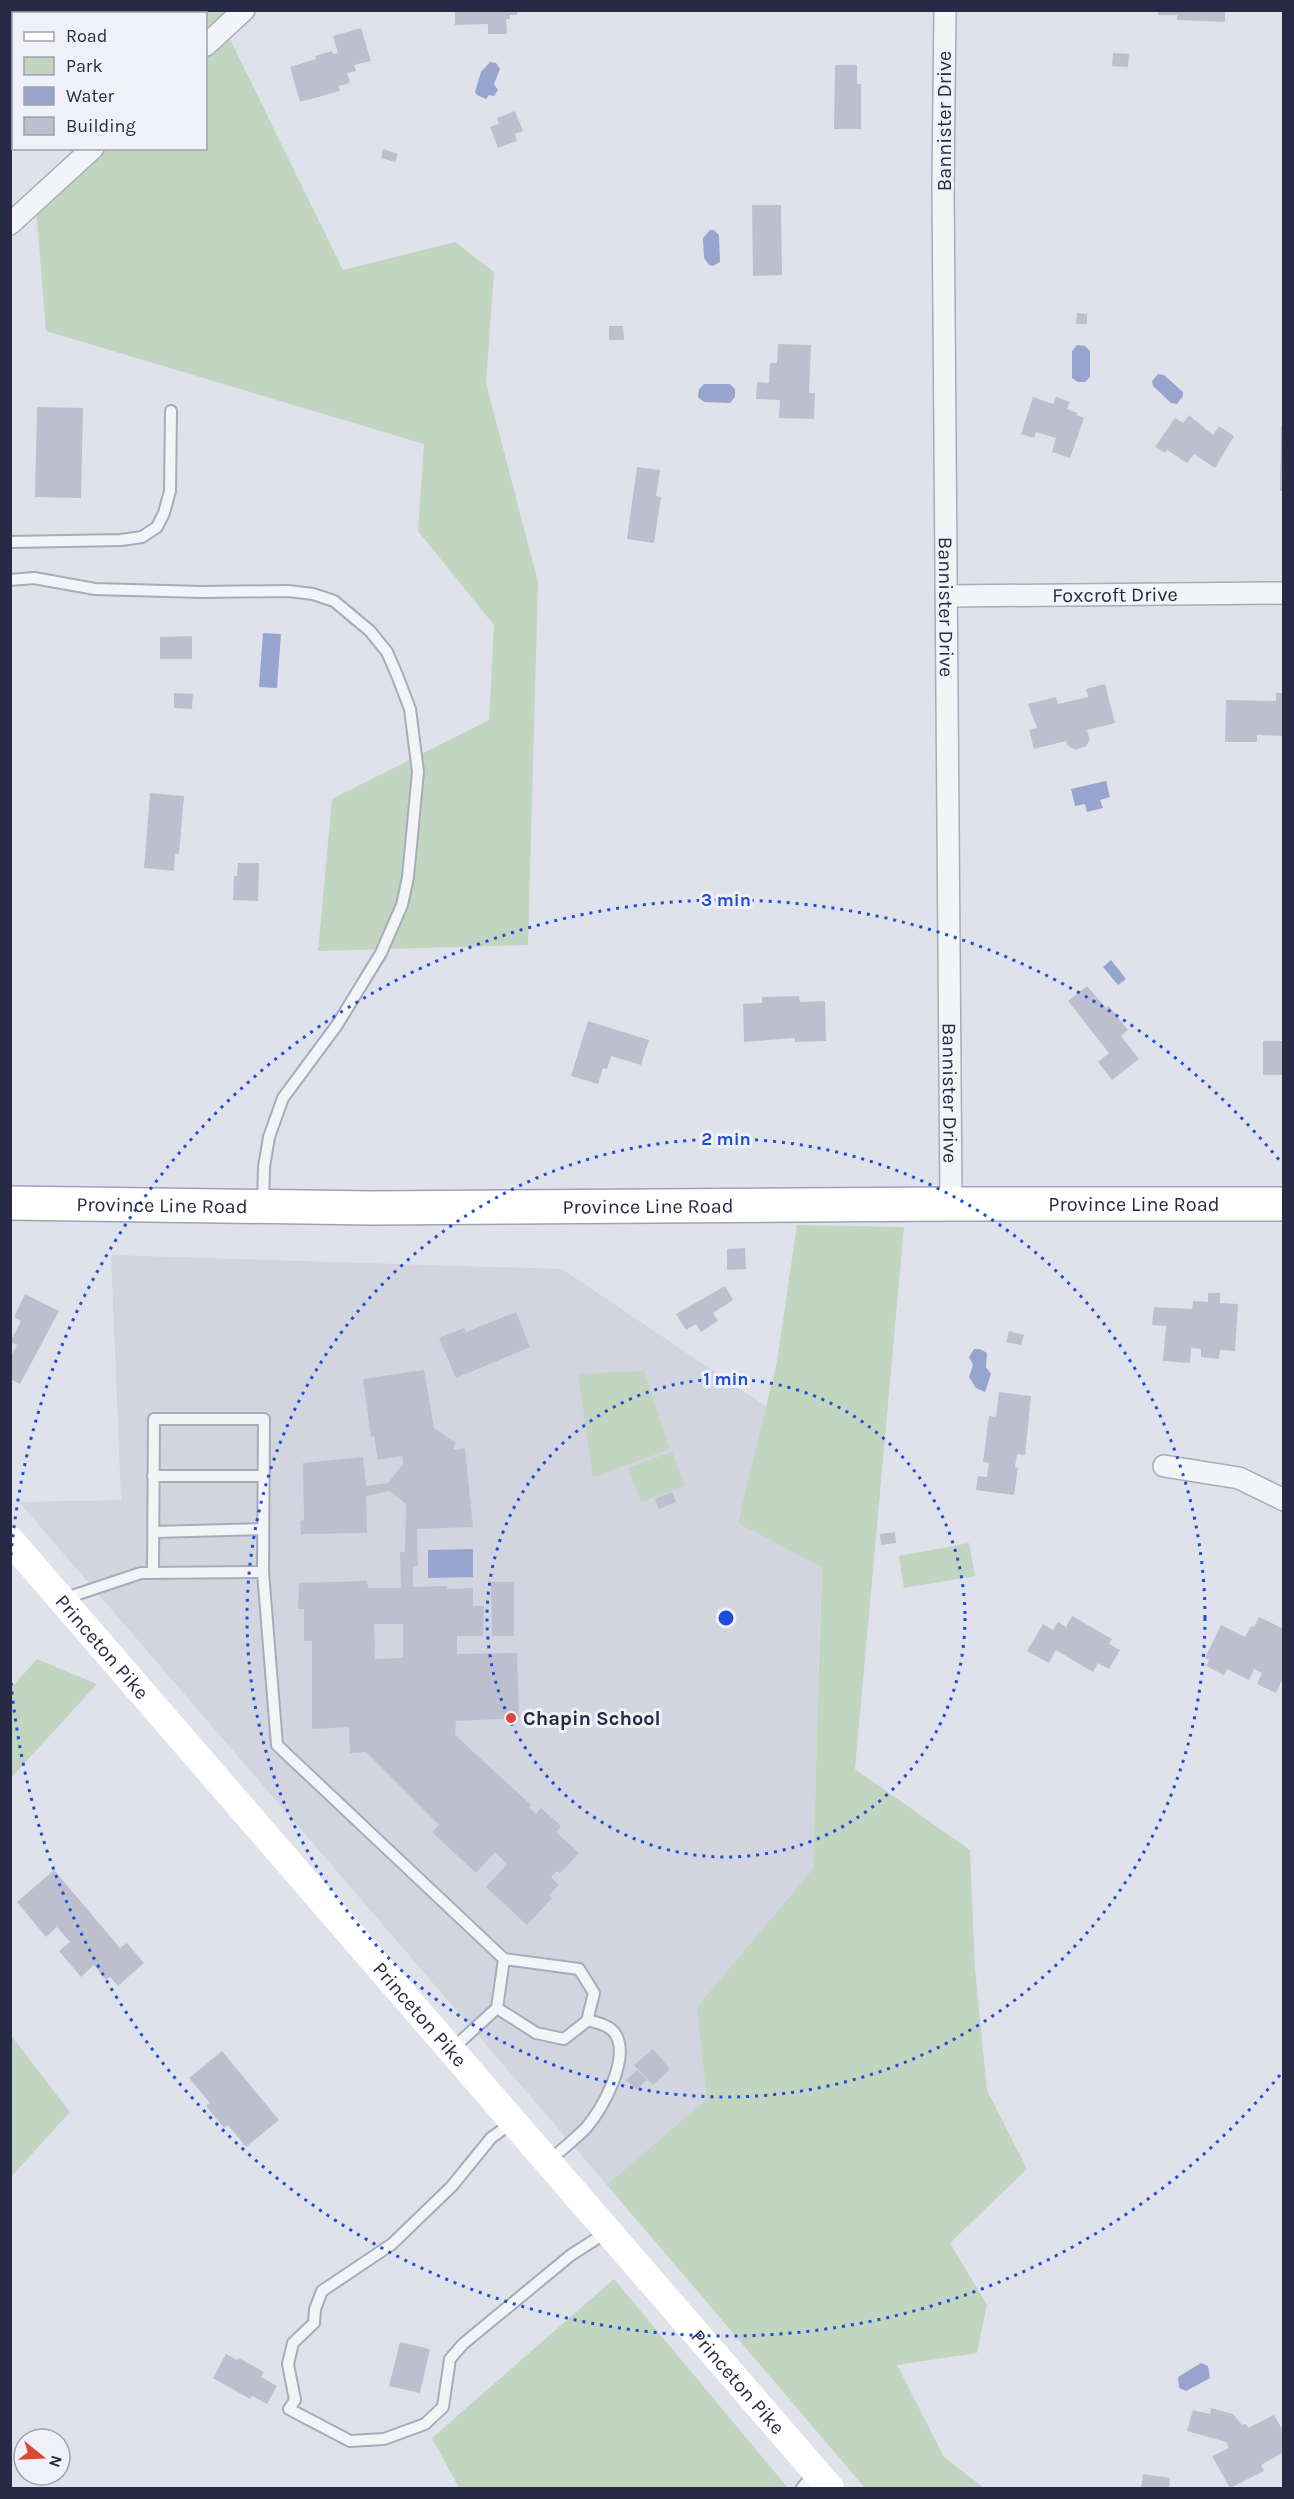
<svg xmlns="http://www.w3.org/2000/svg" width="1294" height="2499" font-family="Karla,sans-serif">
<style>
.built{fill:#d2d4e0}
.green{fill:#c1d5c0}
.water{fill:#97a5ce}
.building{fill:#bdbfce;fill-rule:evenodd}
.lines{fill:none;stroke-linecap:round;stroke-linejoin:round}
.service-casing{stroke:#a8abb9;stroke-width:14}
.minor-casing{stroke:#a8abb9;stroke-width:24}
.primary-casing{stroke:#9ea2b8;stroke-width:36}
.service{stroke:#f3f4f8;stroke-width:10}
.minor{stroke:#f3f4f8;stroke-width:21}
.secondary{stroke:#fff;stroke-width:28}
.primary{stroke:#fff;stroke-width:33}
.ring{fill:none;stroke:#1d4ed8;stroke-width:3;stroke-dasharray:3 6}
.poi-dot{fill:#dd4738;stroke:#f0f1f8;stroke-width:2}
.labels{text-anchor:middle;stroke-width:6;stroke-linejoin:round;paint-order:stroke}
.street-label{font-size:20px;fill:#272a44;stroke:#f0f1f8}
.poi-label{font-size:20px;font-weight:bold;fill:#272a44;stroke:#f0f1f8;text-anchor:start}
.centre{fill:#1d4ed8;stroke:#f0f1f8;stroke-width:3}
.ring-label{font-size:18px;text-anchor:middle;font-weight:bold;fill:#1d4ed8;stroke:#f0f1f8;stroke-width:6;stroke-linejoin:round;paint-order:stroke}
</style>
<rect width="100%" height="100%" fill="#e0e2eb"/>
<!-- built -->
<path class="built" d="M111 1255 562 1269 825 1446 805 2160 674 2263 19 1502 121 1500Z"/>
<!-- green -->
<path class="green" d="M80 10 246 11 226 31 343 270 455 242 494 272 486 383 538 582 528 945 318 951 332 799 489 720 494 625 418 531 424 444 46 331 36 208 98 149 206 148V14L63 13Z
M797 1225 904 1227 855 1769 970 1850 975 1969 987 2090 1027 2169 950 2243 987 2305 977 2353 897 2365 944 2457 984 2488H865L607 2185 707 2099 697 2007 813 1869 822 1567 738 1523 777 1361Z
M644 1371 670 1449 593 1477 578 1374Z
M672 1452 685 1486 641 1502 628 1468Z
M969 1543 975 1576 904 1588 899 1556Z
M37 1659 97 1684 11 1778V1688Z
M10 2034 70 2112 11 2177H10Z
M614 2279 788 2488H459L432 2438Z"/>
<!-- water -->
<path class="water" d="M490 62 496 63 500 69 494 84 498 90 494 96 489 95 486 99 477 95 475 92 481 72Z
M710 230H714L719 235 720 262 713 266 709 265 704 258 703 238Z
M1077 345 1085 346 1090 351V377L1085 382H1078L1072 378V351Z
M1158 374 1164 375 1183 392V396L1177 404 1171 403 1153 386 1152 381Z
M704 384H730L735 389V397L730 403 704 402 698 397 699 389Z
M263 633 281 634 277 688 259 687Z
M1106 781 1110 797 1100 800 1103 808 1087 812 1085 804 1075 806 1071 789Z
M1111 960 1126 979 1118 985 1103 967Z
M974 1349H980L987 1353 986 1367 991 1374 985 1392 976 1388 969 1377 973 1365 969 1357Z
M473 1549V1577L428 1578V1550Z
M1201 2363 1208 2366 1210 2378 1186 2391 1179 2388 1178 2377Z"/>
<!-- building -->
<path class="building" d="M455 10H517V15H510V19H506L507 34H488V24L455 25Z
M1158 10H1225V22L1177 20V15H1158Z
M361 28 371 61 354 65 356 71 347 73 350 83 339 86 340 91 300 102 290 67 316 59 315 56 332 51 333 54 338 53 333 36Z
M1113 53 1129 54 1128 67 1112 66Z
M835 65H857V84H861V129H834Z
M515 111 523 131 515 134 517 141 498 148 490 127 499 124 497 118Z
M383 149 398 154 395 162 381 158Z
M752 205H781L782 275 753 276Z
M1077 313 1087 314V324H1076Z
M609 326H623L624 340H609Z
M778 344 811 345 809 393H815L814 419 779 418 780 400 756 399 757 382 769 383 770 363H777Z
M1033 397 1053 404 1056 397 1070 402 1067 409 1078 413 1077 415 1084 418 1070 458 1052 452 1056 438 1036 432 1034 438 1021 434Z
M37 407 83 408 81 498 35 497Z
M1189 415 1213 435 1219 426 1234 436 1215 468 1194 454 1187 463 1167 450 1165 453 1155 447 1175 418 1183 423Z
M1281 426H1284V491H1280Z
M637 467 660 470 656 496 661 497 654 543 627 539Z
M192 636V659H160V637Z
M1105 684 1115 723 1087 730 1090 740 1086 746 1075 750 1067 745 1066 741 1034 749 1029 730 1037 728 1028 704 1056 697 1058 704 1088 697 1086 689Z
M174 693 193 694 192 709 174 708Z
M1276 693H1284V736L1257 735V742H1225L1226 700 1276 701Z
M150 793 184 796 179 854H175L174 871 144 868Z
M238 863H259L258 901 233 900 234 876H237Z
M1087 986 1106 1008 1109 1006 1128 1030 1121 1036 1139 1059 1112 1080 1098 1062 1109 1053 1068 1001Z
M799 996 800 1002 825 1001 826 1041 795 1042V1038L744 1042 743 1004 762 1003V997Z
M588 1021 649 1040 641 1065 611 1056 607 1069 603 1068 598 1084 571 1076Z
M1263 1041H1284V1075H1263Z
M745 1248 746 1269 727 1270V1249Z
M725 1286 733 1300 713 1313 718 1321 701 1332 696 1324 686 1330 676 1314Z
M1208 1293H1220V1303L1238 1304 1235 1351 1220 1350 1219 1359 1201 1357V1349L1191 1348 1190 1363 1163 1361 1166 1326 1152 1325 1154 1307 1192 1309 1193 1301 1208 1302Z
M25 1294 59 1311 20 1384 10 1379V1358L17 1345 10 1342 21 1321 14 1317Z
M516 1312 530 1347 456 1378 439 1338 464 1328 466 1332Z
M1009 1331 1024 1335 1021 1345 1006 1342Z
M424 1370 434 1428 456 1443 453 1448 455 1450 465 1448 473 1527 417 1529 418 1566H413V1587L447 1586V1589L473 1588V1606H484L483 1636H457V1654L517 1653 519 1718 456 1721 455 1735 531 1805 529 1807 536 1814 541 1808 561 1826 556 1832 579 1853 560 1873 557 1871 551 1877 559 1885 549 1895 552 1898 527 1925 486 1887 507 1864 495 1852 476 1873 432 1832 439 1825 366 1752 350 1753 349 1727 312 1729V1641H304V1609H298L299 1583 367 1581 368 1588H401L400 1552H405L406 1504 390 1491 366 1496 367 1533 301 1534 300 1521 304 1520 303 1463 363 1457 366 1486 388 1483 403 1464 402 1456 378 1460 374 1436 371 1437 363 1379ZM374 1624H403V1658L375 1659Z
M999 1392 1031 1396 1025 1455 1017 1454 1015 1467 1018 1468 1014 1495 976 1490 978 1476 987 1477 989 1463 983 1462 989 1416 996 1417Z
M672 1492 676 1502 659 1509 655 1499Z
M895 1532 896 1543 881 1545 880 1534Z
M491 1582H514V1636H492Z
M1072 1616 1112 1639 1109 1644 1120 1650 1109 1669 1098 1663 1093 1672 1056 1650 1049 1663 1027 1651 1043 1624 1053 1630 1058 1622 1066 1627Z
M1259 1617 1284 1629V1683L1281 1682 1276 1693 1257 1684 1262 1673 1254 1669 1249 1680 1227 1669 1224 1675 1206 1666 1209 1660 1205 1658 1221 1625 1245 1637 1251 1626 1254 1627Z
M54 1870 120 1948 127 1943 144 1963 118 1986 110 1977 106 1980 94 1965 81 1977 59 1951 70 1942 57 1927 46 1937 17 1902Z
M653 2049 670 2069 653 2085 634 2065Z
M222 2051 279 2120 246 2147 228 2125 224 2128 206 2106 210 2103 189 2078Z
M637 2070 647 2080 636 2090 626 2080Z
M400 2342 430 2349 420 2393 389 2386Z
M226 2354 237 2360 239 2358 264 2372 261 2377 277 2386 267 2404 252 2396 250 2399 213 2378Z
M1211 2408 1233 2414 1242 2425 1246 2424 1248 2428 1274 2415 1284 2432V2452L1261 2465 1264 2471 1230 2488 1212 2456 1229 2448 1226 2442 1187 2431 1193 2410 1210 2414Z
M1143 2474 1170 2478 1169 2488H1141Z"/>
<g class="lines">
<!-- service casing -->
<g class="service-casing">
<path id="service" d="M10 542 121 540 142 537 157 527 164 513 170 491 171 411
M10 580 34 578 95 589 202 592 288 591 313 594 334 601 370 631 387 652 397 675 410 709 418 772 408 877 402 905 381 953 337 1025 283 1098 269 1137 264 1167 263 1204
M153 1476H264
M153 1532 263 1529
M153 1573 154 1419H264L263 1572 277 1745 504 1959 579 1969 594 1993 587 2021 564 2039 536 2033 497 2008
M63 1599 141 1573 263 1572
M451 2050 497 2008 504 1959
M513 2122 491 2138 452 2186 392 2244 322 2291 315 2309 314 2323 293 2343 288 2364 295 2400 289 2409 350 2441 384 2439 425 2424 443 2407 450 2359 463 2344 571 2255 607 2232
M548 2162C560 2151 574 2140 586 2128 602 2109 630 2060 616 2035 610 2025 597 2023 588 2020
M802 2488 815 2472"/>
</g>
<!-- minor casing -->
<g class="minor-casing">
<g id="minor">
<path id="s1" d="M945 10 943 185 951 1204"/>
<path d="M206 45 244 10"/>
<path d="M10 224 93 148"/>
<path id="s2" d="M947 596 1284 593"/>
<path d="M1164 1466 1239 1478 1284 1500"/>
</g>
</g>
<!-- primary casing -->
<g class="primary-casing">
<g id="primary">
<path id="s4" d="M10 1203 373 1208 951 1204H1284"/>
</g>
</g>
<!-- service -->
<use href="#service" class="service"/>
<!-- minor -->
<use href="#minor" class="minor"/>
<!-- secondary -->
<path class="secondary" id="s3" d="M10 1540 830 2488"/>
<!-- primary -->
<use href="#primary" class="primary"/>
</g>
<!-- distance rings -->
<g class="ring">
<circle cx="726" cy="1618" r="239"/>
<circle cx="726" cy="1618" r="479"/>
<path d="M1280 2075A718 718 0 0 1 11 1681M11 1555A718 718 0 0 1 1280 1161"/>
</g>
<!-- markers -->
<circle class="poi-dot" cx="511" cy="1718" r="6"/>
<g class="labels">
<!-- street labels -->
<g class="street-label">
<text transform="translate(944 121) rotate(-90)" y="7">Bannister Drive</text>
<text dy="7" stroke="none"><textPath href="#s2" startOffset="168">Foxcroft Drive</textPath></text>
<text dy="7" stroke="none"><textPath href="#s1" startOffset="597">Bannister Drive</textPath></text>
<text dy="7" stroke="none"><textPath href="#s1" startOffset="1083">Bannister Drive</textPath></text>
<text dy="7" stroke="none"><textPath href="#s4" startOffset="152">Province Line Road</textPath></text>
<text dy="7" stroke="none"><textPath href="#s4" startOffset="1124">Province Line Road</textPath></text>
<text dy="7" stroke="none"><textPath href="#s4" startOffset="638">Province Line Road</textPath></text>
<text dy="7" stroke="none"><textPath href="#s3" startOffset="141">Princeton Pike</textPath></text>
<text dy="7" stroke="none"><textPath href="#s3" startOffset="627">Princeton Pike</textPath></text>
<text dy="7" stroke="none"><textPath href="#s3" startOffset="1113">Princeton Pike</textPath></text>
</g>
<!-- poi labels -->
<g class="poi-label">
<text x="523" y="1725">Chapin School</text>
</g>
</g>
<circle cx="726" cy="1618" r="9" class="centre"/>
<g class="ring-label">
<text x="726" y="906">3 min</text>
<text x="726" y="1145">2 min</text>
<text x="726" y="1385">1 min</text>
</g>
<!-- border -->
<rect width="1294" height="2499" fill="none" stroke="#272a44" stroke-width="24"/>
<!-- legend -->
<rect x="12" y="12" width="195" height="138" fill="#f0f1f8" stroke="#a0a1b0" stroke-width="1.5"/>
<rect x="24" y="32" width="30" height="9" fill="#ffffff" stroke="#a0a1b0" stroke-width="1.5"/>
<text x="66" y="42" font-size="18" fill="#272a44">Road</text>
<rect x="24" y="57" width="30" height="18" fill="#c1d5c0" stroke="#a0a1b0" stroke-width="1.5"/>
<text x="66" y="72" font-size="18" fill="#272a44">Park</text>
<rect x="24" y="87" width="30" height="18" fill="#97a5ce" stroke="#a0a1b0" stroke-width="1.5"/>
<text x="66" y="102" font-size="18" fill="#272a44">Water</text>
<rect x="24" y="117" width="30" height="18" fill="#bdbfce" stroke="#a0a1b0" stroke-width="1.5"/>
<text x="66" y="132" font-size="18" fill="#272a44">Building</text>
<!-- north arrow -->
<g transform="translate(42 2457) rotate(108)"><circle r="28" fill="#f0f1f8" stroke="#a0a1b0" stroke-width="1.5"/>
<path d="M0-4.5L10 22L0 15L-10 22Z" fill="#dd4738"/>
<text y="-9" font-size="16" font-weight="bold" text-anchor="middle" fill="#272a44">N</text>
</g>
</svg>
